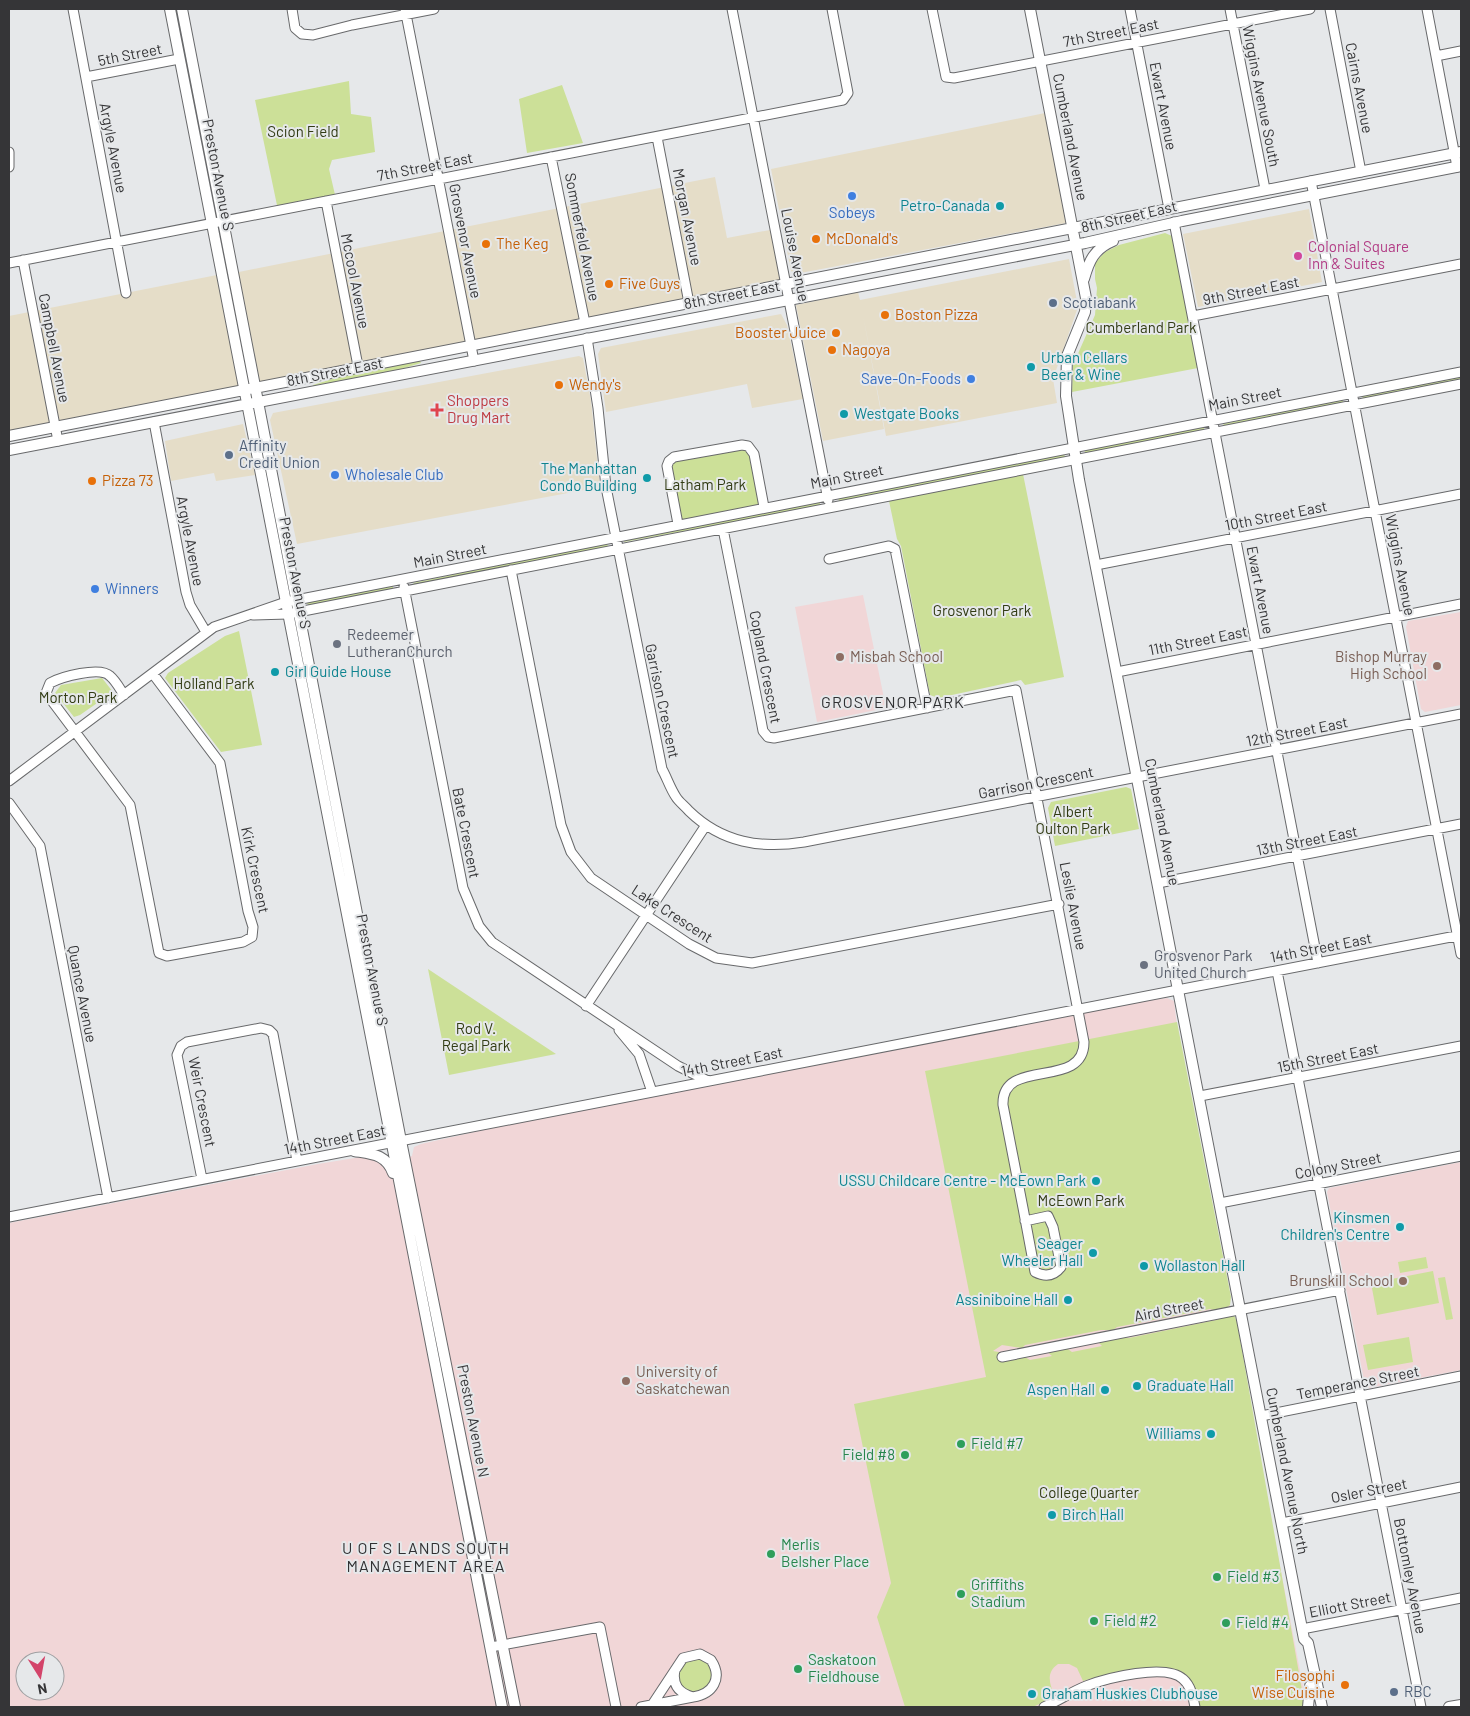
<svg xmlns="http://www.w3.org/2000/svg" width="1470" height="1716" font-family="Barlow,sans-serif">
<style>
.commercial{fill:#e5ddc8}
.education{fill:#f1d6d7;fill-rule:evenodd}
.green{fill:#cce098}
.lines{fill:none;stroke-linecap:round;stroke-linejoin:round}
.minor-casing{stroke:#68696b;stroke-width:11}
.major-casing{stroke:#68696b;stroke-width:12}
.minor{stroke:#fff;stroke-width:9}
.major{stroke:#fff;stroke-width:10}
.shop-dot{fill:#3f7fe0;stroke:#e6e8ea;stroke-width:2}
.culture-dot{fill:#0f9aa8;stroke:#e6e8ea;stroke-width:2}
.food-dot{fill:#e8710a;stroke:#e6e8ea;stroke-width:2}
.hotel-dot{fill:#d1479c;stroke:#e6e8ea;stroke-width:2}
.service-dot{fill:#5c6f8a;stroke:#e6e8ea;stroke-width:2}
.health-dot{fill:#e0444e;stroke:#e6e8ea;stroke-width:2}
.worship-dot{fill:#6b7280;stroke:#e6e8ea;stroke-width:2}
.education-dot{fill:#8d6e63;stroke:#e6e8ea;stroke-width:2}
.leisure-dot{fill:#2e9e5b;stroke:#e6e8ea;stroke-width:2}
.labels{text-anchor:middle;stroke-width:4;stroke-linejoin:round;paint-order:stroke}
.street-label{font-size:15px;fill:#353537;stroke:#e6e8ea}
.park-label{font-size:15px;fill:#323c14;stroke:#e6e8ea}
.culture-label{font-size:15px;fill:#0d838f;stroke:#e6e8ea;text-anchor:end}
.shop-label{font-size:15px;fill:#366cbe;stroke:#e6e8ea;text-anchor:start}
.food-label{font-size:15px;fill:#c56008;stroke:#e6e8ea;text-anchor:start}
.hotel-label{font-size:15px;fill:#b23c85;stroke:#e6e8ea;text-anchor:start}
.service-label{font-size:15px;fill:#4e5e75;stroke:#e6e8ea;text-anchor:start}
.health-label{font-size:15px;fill:#be3a42;stroke:#e6e8ea;text-anchor:start}
.worship-label{font-size:15px;fill:#5b616d;stroke:#e6e8ea;text-anchor:start}
.education-label{font-size:15px;fill:#785e54;stroke:#e6e8ea;text-anchor:start}
.leisure-label{font-size:15px;fill:#27864d;stroke:#e6e8ea;text-anchor:start}
.neighbourhood-label{font-size:16px;letter-spacing:1px;fill:#303133;stroke:#e6e8ea}
</style>
<rect width="100%" height="100%" fill="#e6e8ea"/>
<!-- commercial -->
<path class="commercial" d="M1045 113 1066 223 795 274 791 271 771 169Z
M715 177 727 238 775 229 786 284 257 387 234 273Z
M1309 209 1322 282 1198 307 1183 234Z
M1069 259 1078 307 1053 379 1057 403 886 436 863 315 884 429 823 441 796 305 858 292 860 300Z
M222 274 245 390 9 436V316Z
M781 314 787 325 803 399 752 408 747 384 606 412 598 354 601 348Z
M579 356 583 358 591 401 600 487 297 544 270 420 273 413Z
M243 424 255 475 216 481 214 473 171 481 165 441Z"/>
<!-- education -->
<path class="education" d="M863 595 886 708 817 722 795 607Z
M1461 612V705L1425 712 1421 709 1406 627 1408 621Z
M1167 998 1174 1001 1178 1034 1307 1707H9V1223L318 1164 367 1156 386 1164 412 1156 414 1147 421 1144 652 1092 1086 1008ZM25 1661H55V1691H25Z
M1461 1162V1370L1369 1388 1365 1385 1327 1192 1329 1188Z"/>
<!-- green -->
<path class="green" d="M349 81 351 114 371 117 375 152 332 160 329 169 336 199 278 210 255 100Z
M562 85 583 143 527 153 519 99Z
M1165 233 1172 236 1198 368 1072 392 1073 365 1095 315 1097 288 1095 279V263L1105 252 1119 245Z
M420 361 421 363 391 372 313 387V385L338 377Z
M1461 375V381L1363 399 1362 396Z
M1343 400V403L1225 426 1223 424Z
M1204 427V430L1086 454 1084 450Z
M748 446 764 507 678 524 669 461Z
M1064 453 1065 457 839 501 838 498Z
M1023 474 1064 677 1025 685 1021 680 938 698 930 695 901 546 897 539 889 501Z
M820 501V506L624 542 625 539Z
M607 543 608 547 415 585 413 583Z
M393 585V589L309 606 306 602Z
M239 631 262 745 221 752 165 678 168 673 225 636Z
M102 678 113 692 80 715 74 717 55 693 61 685Z
M1126 787 1131 789 1139 829 1055 846 1048 808 1051 802Z
M428 969 556 1054 449 1075Z
M1177 1022 1231 1297 1230 1305C1225 1310 1216 1311 1210 1309L1117 1327 1113 1330H1101L1025 1345 1022 1348 1002 1345 993 1351 1023 1356 1030 1360 1052 1356 1046 1351 1065 1347 1072 1352 1102 1346 1097 1341 1118 1337 1129 1338 1216 1320 1223 1316 1234 1315 1237 1322 1305 1707H1199C1189 1664 1167 1664 1129 1671 1114 1674 1098 1676 1083 1681L1077 1668 1069 1664H1058C1045 1673 1050 1685 1055 1697L1035 1706 905 1707 877 1617 891 1583 854 1404 986 1377 925 1071Z
M1426 1257 1428 1268 1400 1273 1398 1262Z
M1433 1271 1439 1303 1377 1315 1371 1283Z
M1445 1277 1453 1319 1446 1320 1438 1278Z
M1409 1337 1413 1362 1368 1370 1363 1345Z
M698 1658 707 1661 713 1673 709 1687 694 1693 683 1690 676 1675 684 1662Z"/>
<g class="lines">
<!-- minor casing -->
<g class="minor-casing">
<path id="minor" d="M73 9 126 293
M292 9 295 28 302 34 313 35 352 25 434 9
M405 9 474 361
M732 9 828 500
M932 9 946 77 954 78 1310 9
M1130 9 1169 209
M1230 9 1265 189
M1330 9 1361 172
M1427 9 1457 167
M1436 56 1461 51
M86 77 179 59
M657 137 689 303
M9 152V167
M551 157 585 323
M1311 181 1461 954
M326 201 358 366
M1174 222 1318 963
M23 260 58 441
M9 263 843 100 848 93 832 9
M1193 316 1461 264
M587 338 598 408 606 487 662 769C667 778 670 788 676 797 679 802 685 806 689 811 722 843 761 849 804 842L1461 714
M154 422 186 592 190 605 206 632
M678 524 667 466 669 461 674 457 742 445 748 446 754 454 764 507
M723 529 760 715 763 731 768 737 774 738 1016 690 1084 1042C1084 1091 1001 1056 1003 1105L1023 1208 1035 1272C1045 1277 1054 1276 1061 1267L1053 1227 1048 1216 1025 1221
M829 559 889 546 895 549 927 708
M1096 565 1461 494
M511 570 561 825 571 852 591 878 689 944 716 958 752 963 1059 904
M404 587 463 888 479 926 492 942 678 1066 708 1081
M253 615 288 614 1461 384
M1117 672 1461 604
M124 695C120 689 116 681 110 676 100 666 61 677 50 683L46 693 130 805 159 953 167 956 243 942 252 937 253 927 248 911 220 763 153 674
M9 781 214 627 286 602 1461 372
M9 803 40 846 108 1198
M1158 883 1461 824
M1277 971 1421 1707
M586 1006 706 825
M619 1030 639 1054 652 1092
M1200 1096 1461 1046
M202 1179 177 1055 181 1046 187 1042 261 1028 269 1030 273 1034 297 1161
M1220 1203 1461 1156
M9 1217 1461 935
M1002 1357 1340 1290
M1261 1416 1461 1376
M1282 1523 1461 1487
M1302 1629 1461 1598
M491 1647 600 1627 616 1707
M675 1670C672 1685 679 1693 693 1697
M641 1707 693 1697C713 1694 723 1678 711 1660L700 1654 683 1658 652 1705
M1044 1707C1058 1701 1071 1692 1086 1686 1107 1678 1166 1663 1183 1679 1191 1686 1193 1697 1195 1707"/>
</g>
<!-- major casing -->
<g class="major-casing">
<path id="major" d="M170 9 502 1707
M182 9 401 1141 515 1707
M1030 9 1086 298 1085 312 1065 361
M1084 279C1089 261 1094 249 1113 241
M1067 356 1066 396 1079 480 1304 1639 1308 1643 1322 1707
M9 436 1461 152
M9 450 1085 243 1182 221 1461 166
M354 1151C372 1154 386 1154 393 1173
M1308 1707 1310 1686
M1449 1707 1461 1705"/>
</g>
<!-- minor -->
<use href="#minor" class="minor"/>
<!-- major -->
<use href="#major" class="major"/>
</g>
<!-- markers -->
<g class="shop-dot">
<circle cx="852" cy="196" r="5"/>
<circle cx="971" cy="379" r="5"/>
<circle cx="335" cy="475" r="5"/>
<circle cx="95" cy="589" r="5"/>
</g>
<g class="culture-dot">
<circle cx="1000" cy="206" r="5"/>
<circle cx="1031" cy="367" r="5"/>
<circle cx="844" cy="414" r="5"/>
<circle cx="647" cy="478" r="5"/>
<circle cx="275" cy="672" r="5"/>
<circle cx="1096" cy="1181" r="5"/>
<circle cx="1400" cy="1227" r="5"/>
<circle cx="1093" cy="1253" r="5"/>
<circle cx="1144" cy="1266" r="5"/>
<circle cx="1068" cy="1300" r="5"/>
<circle cx="1137" cy="1386" r="5"/>
<circle cx="1105" cy="1390" r="5"/>
<circle cx="1211" cy="1434" r="5"/>
<circle cx="1052" cy="1515" r="5"/>
<circle cx="1032" cy="1694" r="5"/>
</g>
<g class="food-dot">
<circle cx="816" cy="239" r="5"/>
<circle cx="486" cy="244" r="5"/>
<circle cx="609" cy="284" r="5"/>
<circle cx="885" cy="315" r="5"/>
<circle cx="836" cy="333" r="5"/>
<circle cx="832" cy="350" r="5"/>
<circle cx="559" cy="385" r="5"/>
<circle cx="92" cy="481" r="5"/>
<circle cx="1345" cy="1685" r="5"/>
</g>
<circle class="hotel-dot" cx="1298" cy="256" r="5"/>
<g class="service-dot">
<circle cx="1053" cy="303" r="5"/>
<circle cx="229" cy="455" r="5"/>
<circle cx="1394" cy="1692" r="5"/>
</g>
<path class="health-dot" d="M434.5 402.5h5v5h5v5h-5v5h-5v-5h-5v-5h5z"/>
<g class="worship-dot">
<circle cx="337" cy="644" r="5"/>
<circle cx="1144" cy="965" r="5"/>
</g>
<g class="education-dot">
<circle cx="840" cy="657" r="5"/>
<circle cx="1437" cy="666" r="5"/>
<circle cx="1403" cy="1281" r="5"/>
<circle cx="626" cy="1381" r="5"/>
</g>
<g class="leisure-dot">
<circle cx="961" cy="1444" r="5"/>
<circle cx="905" cy="1455" r="5"/>
<circle cx="771" cy="1554" r="5"/>
<circle cx="1217" cy="1577" r="5"/>
<circle cx="961" cy="1594" r="5"/>
<circle cx="1094" cy="1621" r="5"/>
<circle cx="1226" cy="1623" r="5"/>
<circle cx="798" cy="1669" r="5"/>
</g>
<g class="labels">
<!-- street labels -->
<g class="street-label">
<text transform="translate(1111 33) rotate(-11)" y="5">7th Street East</text>
<text transform="translate(130 55) rotate(-11)" y="5">5th Street</text>
<text transform="translate(1359 88) rotate(79)" y="5">Cairns Avenue</text>
<text transform="translate(1261 96) rotate(79)" y="5">Wiggins Avenue South</text>
<text transform="translate(1163 106) rotate(79)" y="5">Ewart Avenue</text>
<text transform="translate(1070 137) rotate(79)" y="5">Cumberland Avenue</text>
<text transform="translate(113 148) rotate(79)" y="5">Argyle Avenue</text>
<text transform="translate(425 167) rotate(-11)" y="5">7th Street East</text>
<text transform="translate(218 175) rotate(79)" y="5">Preston Avenue S</text>
<text transform="translate(687 217) rotate(79)" y="5">Morgan Avenue</text>
<text transform="translate(1129 217) rotate(-13)" y="5">8th Street East</text>
<text transform="translate(582 237) rotate(79)" y="5">Sommerfeld Avenue</text>
<text transform="translate(465 241) rotate(79)" y="5">Grosvenor Avenue</text>
<text transform="translate(795 255) rotate(79)" y="5">Louise Avenue</text>
<text transform="translate(355 281) rotate(79)" y="5">Mccool Avenue</text>
<text transform="translate(1251 291) rotate(-11)" y="5">9th Street East</text>
<text transform="translate(732 295) rotate(-11)" y="5">8th Street East</text>
<text transform="translate(54 348) rotate(79)" y="5">Campbell Avenue</text>
<text transform="translate(335 372) rotate(-11)" y="5">8th Street East</text>
<text transform="translate(1245 399) rotate(-11)" y="5">Main Street</text>
<text transform="translate(847 477) rotate(-11)" y="5">Main Street</text>
<text transform="translate(1276 516) rotate(-11)" y="5">10th Street East</text>
<text transform="translate(190 541) rotate(79)" y="5">Argyle Avenue</text>
<text transform="translate(450 556) rotate(-11)" y="5">Main Street</text>
<text transform="translate(1400 565) rotate(79)" y="5">Wiggins Avenue</text>
<text transform="translate(295 573) rotate(79)" y="5">Preston Avenue S</text>
<text transform="translate(1260 590) rotate(79)" y="5">Ewart Avenue</text>
<text transform="translate(1198 641) rotate(-11)" y="5">11th Street East</text>
<text transform="translate(765 667) rotate(79)" y="5">Copland Crescent</text>
<text transform="translate(662 701) rotate(78)" y="5">Garrison Crescent</text>
<text transform="translate(1297 732) rotate(-11)" y="5">12th Street East</text>
<text transform="translate(1036 783) rotate(-11)" y="5">Garrison Crescent</text>
<text transform="translate(1162 822) rotate(79)" y="5">Cumberland Avenue</text>
<text transform="translate(466 833) rotate(79)" y="5">Bate Crescent</text>
<text transform="translate(1307 841) rotate(-11)" y="5">13th Street East</text>
<text transform="translate(255 870) rotate(78)" y="5">Kirk Crescent</text>
<text transform="translate(1073 906) rotate(79)" y="5">Leslie Avenue</text>
<text transform="translate(672 914) rotate(33)" y="5">Lake Crescent</text>
<text transform="translate(1321 948) rotate(-11)" y="5">14th Street East</text>
<text transform="translate(372 970) rotate(79)" y="5">Preston Avenue S</text>
<text transform="translate(82 994) rotate(79)" y="5">Quance Avenue</text>
<text transform="translate(1328 1058) rotate(-11)" y="5">15th Street East</text>
<text transform="translate(732 1062) rotate(-11)" y="5">14th Street East</text>
<text transform="translate(202 1102) rotate(79)" y="5">Weir Crescent</text>
<text transform="translate(335 1140) rotate(-11)" y="5">14th Street East</text>
<text transform="translate(1338 1166) rotate(-11)" y="5">Colony Street</text>
<text transform="translate(1169 1310) rotate(-11)" y="5">Aird Street</text>
<text transform="translate(1358 1383) rotate(-11)" y="5">Temperance Street</text>
<text transform="translate(473 1421) rotate(79)" y="5">Preston Avenue N</text>
<text transform="translate(1287 1471) rotate(79)" y="5">Cumberland Avenue North</text>
<text transform="translate(1369 1491) rotate(-11)" y="5">Osler Street</text>
<text transform="translate(1410 1576) rotate(79)" y="5">Bottomley Avenue</text>
<text transform="translate(1350 1605) rotate(-11)" y="5">Elliott Street</text>
</g>
<!-- park labels -->
<g class="park-label">
<text x="303" y="137">Scion Field</text>
<text x="1141" y="333">Cumberland Park</text>
<text x="705" y="490">Latham Park</text>
<text x="982" y="616">Grosvenor Park</text>
<text x="214" y="689">Holland Park</text>
<text x="78" y="703">Morton Park</text>
<text x="1073" y="817">Albert<tspan x="1073" dy="17">Oulton Park</tspan></text>
<text x="476" y="1034">Rod V.<tspan x="476" dy="17">Regal Park</tspan></text>
<text x="1081" y="1206">McEown Park</text>
<text x="1089" y="1498">College Quarter</text>
</g>
<!-- culture labels -->
<g class="culture-label">
<text x="990" y="211">Petro-Canada</text>
<text x="1041" y="363" text-anchor="start">Urban Cellars<tspan x="1041" dy="17">Beer &amp; Wine</tspan></text>
<text x="854" y="419" text-anchor="start">Westgate Books</text>
<text x="637" y="474">The Manhattan<tspan x="637" dy="17">Condo Building</tspan></text>
<text x="285" y="677" text-anchor="start">Girl Guide House</text>
<text x="1086" y="1186">USSU Childcare Centre - McEown Park</text>
<text x="1390" y="1223">Kinsmen<tspan x="1390" dy="17">Children's Centre</tspan></text>
<text x="1083" y="1249">Seager<tspan x="1083" dy="17">Wheeler Hall</tspan></text>
<text x="1154" y="1271" text-anchor="start">Wollaston Hall</text>
<text x="1058" y="1305">Assiniboine Hall</text>
<text x="1147" y="1391" text-anchor="start">Graduate Hall</text>
<text x="1095" y="1395">Aspen Hall</text>
<text x="1201" y="1439">Williams</text>
<text x="1062" y="1520" text-anchor="start">Birch Hall</text>
<text x="1042" y="1699" text-anchor="start">Graham Huskies Clubhouse</text>
</g>
<!-- shop labels -->
<g class="shop-label">
<text x="852" y="218" text-anchor="middle">Sobeys</text>
<text x="961" y="384" text-anchor="end">Save-On-Foods</text>
<text x="345" y="480">Wholesale Club</text>
<text x="105" y="594">Winners</text>
</g>
<!-- food labels -->
<g class="food-label">
<text x="826" y="244">McDonald's</text>
<text x="496" y="249">The Keg</text>
<text x="619" y="289">Five Guys</text>
<text x="895" y="320">Boston Pizza</text>
<text x="826" y="338" text-anchor="end">Booster Juice</text>
<text x="842" y="355">Nagoya</text>
<text x="569" y="390">Wendy's</text>
<text x="102" y="486">Pizza 73</text>
<text x="1335" y="1681" text-anchor="end">Filosophi<tspan x="1335" dy="17">Wise Cuisine</tspan></text>
</g>
<!-- hotel labels -->
<g class="hotel-label">
<text x="1308" y="252">Colonial Square<tspan x="1308" dy="17">Inn &amp; Suites</tspan></text>
</g>
<!-- service labels -->
<g class="service-label">
<text x="1063" y="308">Scotiabank</text>
<text x="239" y="451">Affinity<tspan x="239" dy="17">Credit Union</tspan></text>
<text x="1404" y="1697">RBC</text>
</g>
<!-- health labels -->
<g class="health-label">
<text x="447" y="406">Shoppers<tspan x="447" dy="17">Drug Mart</tspan></text>
</g>
<!-- worship labels -->
<g class="worship-label">
<text x="347" y="640">Redeemer<tspan x="347" dy="17">LutheranChurch</tspan></text>
<text x="1154" y="961">Grosvenor Park<tspan x="1154" dy="17">United Church</tspan></text>
</g>
<!-- education labels -->
<g class="education-label">
<text x="850" y="662">Misbah School</text>
<text x="1427" y="662" text-anchor="end">Bishop Murray<tspan x="1427" dy="17">High School</tspan></text>
<text x="1393" y="1286" text-anchor="end">Brunskill School</text>
<text x="636" y="1377">University of<tspan x="636" dy="17">Saskatchewan</tspan></text>
</g>
<!-- leisure labels -->
<g class="leisure-label">
<text x="971" y="1449">Field #7</text>
<text x="895" y="1460" text-anchor="end">Field #8</text>
<text x="781" y="1550">Merlis<tspan x="781" dy="17">Belsher Place</tspan></text>
<text x="1227" y="1582">Field #3</text>
<text x="971" y="1590">Griffiths<tspan x="971" dy="17">Stadium</tspan></text>
<text x="1104" y="1626">Field #2</text>
<text x="1236" y="1628">Field #4</text>
<text x="808" y="1665">Saskatoon<tspan x="808" dy="17">Fieldhouse</tspan></text>
</g>
<!-- neighbourhood labels -->
<g class="neighbourhood-label">
<text x="893" y="708">GROSVENOR PARK</text>
<text x="426" y="1554">U OF S LANDS SOUTH<tspan x="426" dy="18">MANAGEMENT AREA</tspan></text>
</g>
</g>
<!-- border -->
<rect width="1470" height="1716" fill="none" stroke="#353537" stroke-width="20"/>
<!-- north arrow -->
<g transform="translate(40 1676) rotate(169)"><circle r="24" fill="#e6e8ea" stroke="#9fa0a2"/>
<path d="M0-4L9 19L0 12L-9 19Z" fill="#d3446a"/>
<text y="-8" font-size="14" font-weight="bold" text-anchor="middle" fill="#353537">N</text>
</g>
</svg>
